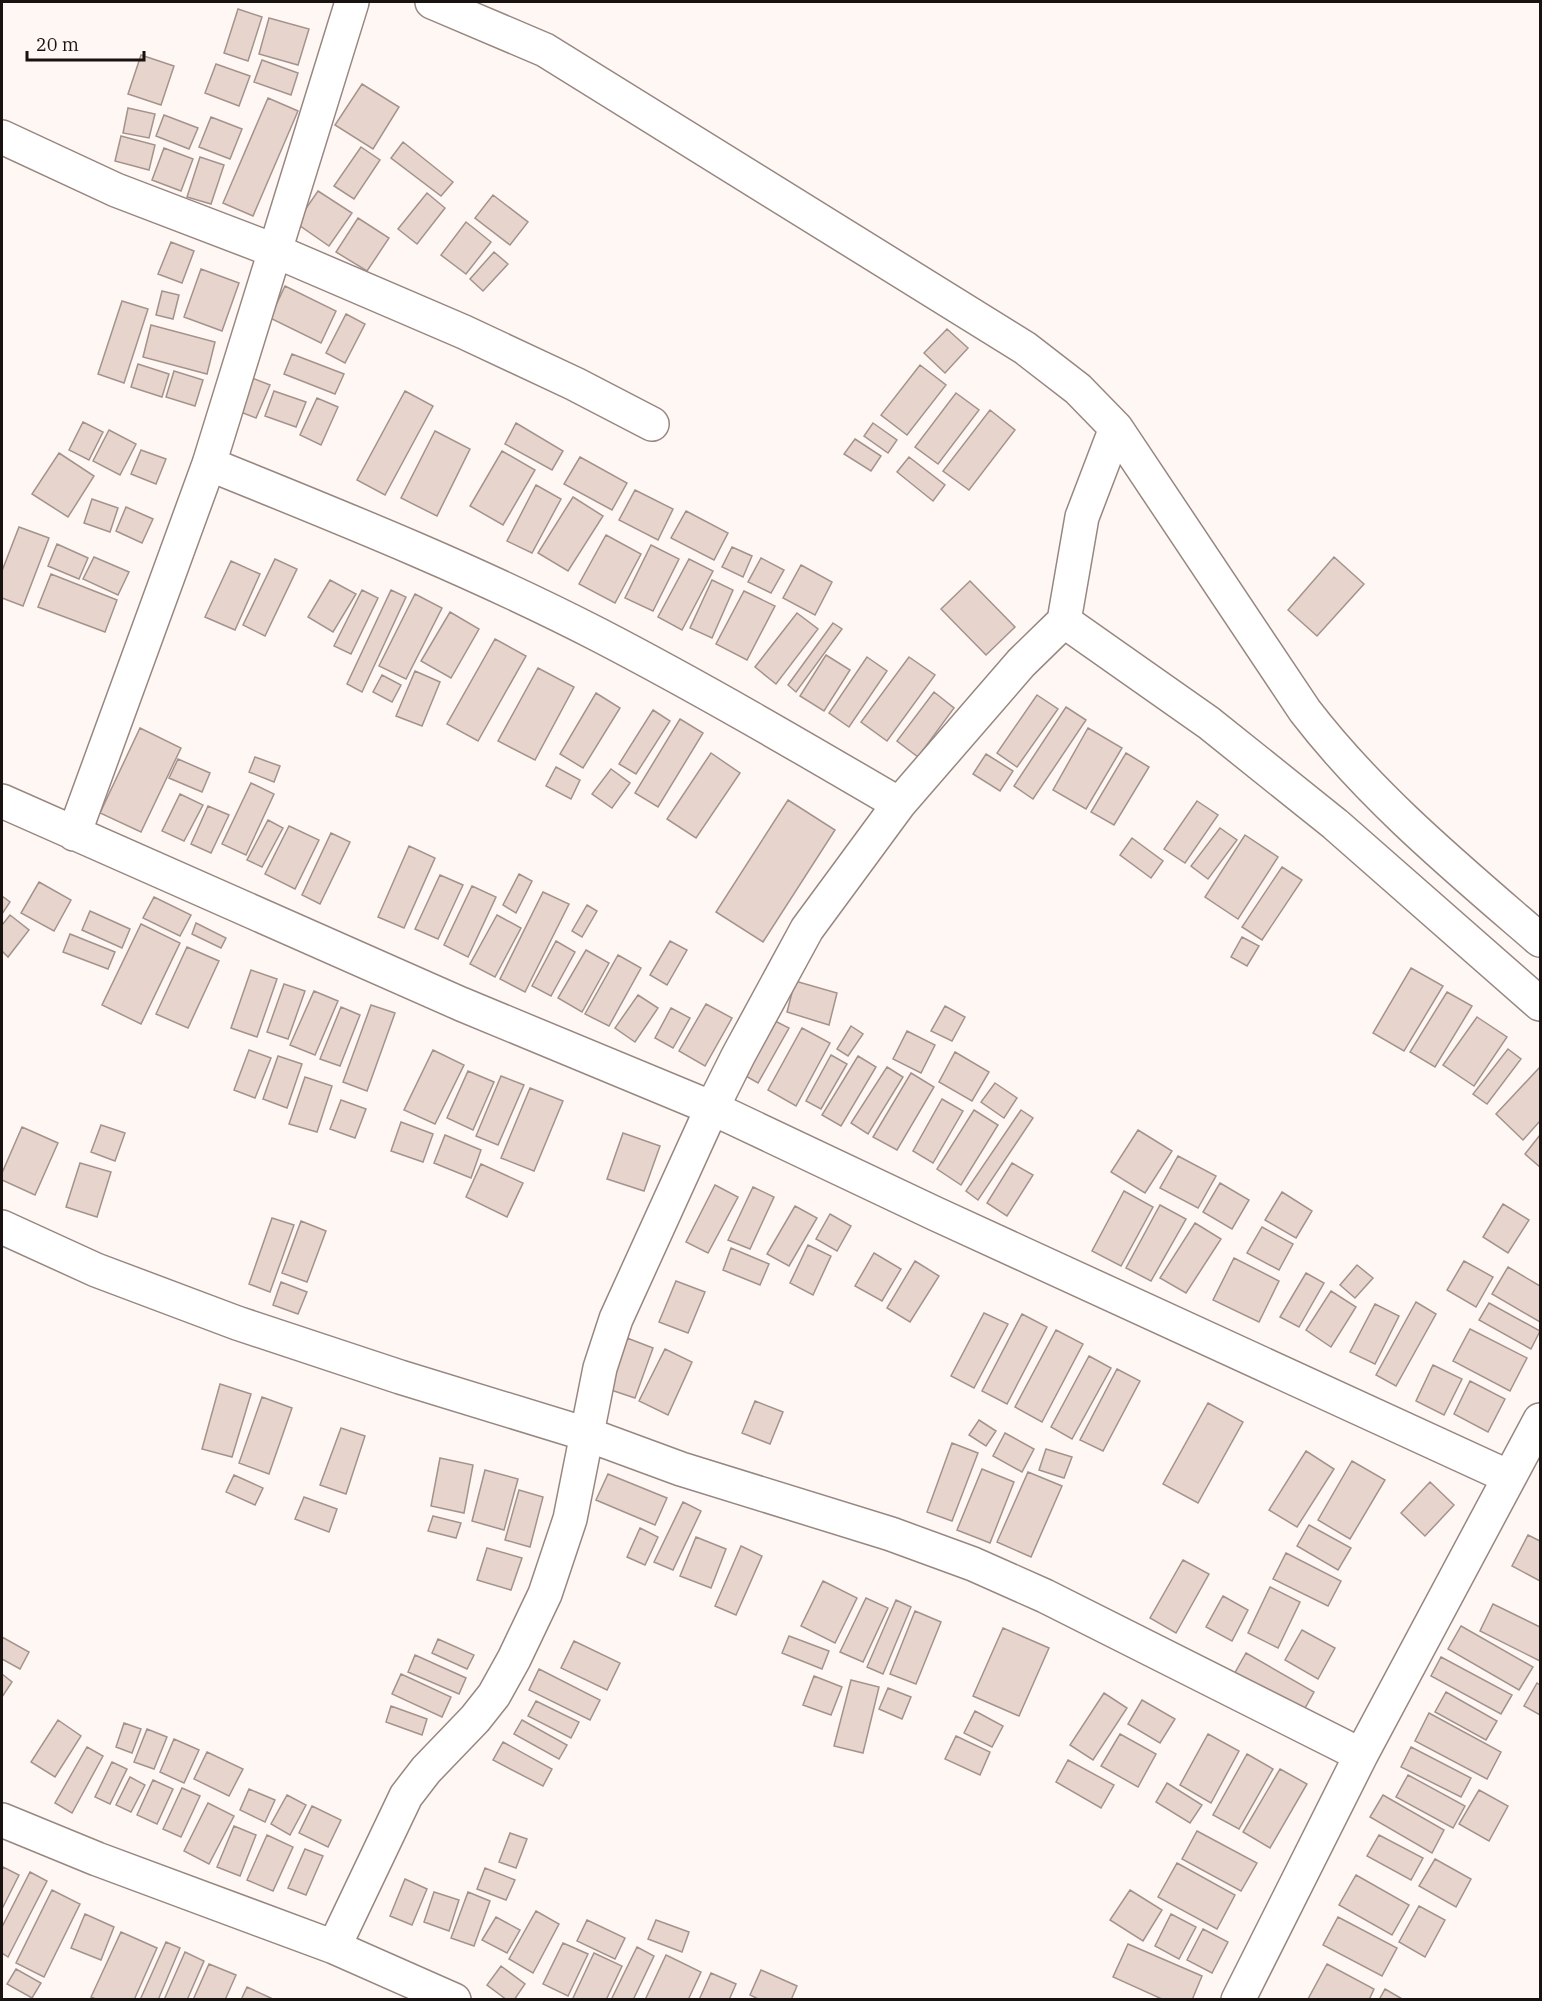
<svg xmlns="http://www.w3.org/2000/svg" width="1542" height="2001" font-family="'IBM Plex Serif',serif">
<style>
.building{fill:#e7d5cd;stroke:#a4938c;stroke-width:1.5}
.lines{fill:none;stroke-linecap:round;stroke-linejoin:round}
.minor-casing{stroke:#988781;stroke-width:36}
.minor{stroke:#fff;stroke-width:33}
</style>
<rect width="100%" height="100%" fill="#fff7f4"/>
<!-- building -->
<path class="building" d="M238 9 262 17 248 61 224 53Z
M269 18 309 29 298 65 259 54Z
M141 55 174 66 161 105 128 94Z
M262 60 298 73 291 95 254 82Z
M216 64 250 76 239 106 205 93Z
M362 84 399 107 373 149 335 125Z
M268 98 298 111 253 216 223 203Z
M128 108 155 114 149 138 123 133Z
M164 115 198 128 189 149 156 136Z
M211 117 242 129 230 159 199 147Z
M121 136 155 145 149 170 115 161Z
M403 142 453 182 441 196 391 158Z
M361 147 380 160 354 199 334 186Z
M164 148 193 159 181 191 152 180Z
M200 157 224 165 211 204 187 197Z
M318 191 352 213 329 246 296 223Z
M427 193 445 208 417 244 398 229Z
M493 195 528 222 510 245 475 218Z
M358 218 389 238 367 271 336 252Z
M466 222 491 242 466 274 441 255Z
M171 242 194 251 182 283 158 274Z
M494 252 508 264 483 291 470 279Z
M201 269 239 283 222 331 184 317Z
M285 286 336 311 321 343 270 318Z
M162 291 179 295 173 319 156 315Z
M122 301 148 309 124 383 98 374Z
M346 314 365 324 345 363 326 353Z
M151 325 215 342 207 374 143 357Z
M947 329 968 348 945 373 924 353Z
M292 354 344 374 335 394 284 374Z
M138 364 169 374 162 397 131 387Z
M920 365 946 385 907 435 881 415Z
M174 371 203 380 195 406 166 397Z
M252 378 270 385 256 418 238 411Z
M274 391 306 402 296 427 265 416Z
M405 391 433 406 385 495 357 480Z
M956 393 979 410 938 464 915 447Z
M317 398 338 407 321 445 300 435Z
M990 410 1015 430 969 490 943 471Z
M83 422 103 432 89 460 69 450Z
M516 423 563 451 552 470 505 444Z
M873 423 897 440 888 453 864 436Z
M109 430 136 444 120 475 93 461Z
M435 431 470 449 437 516 401 498Z
M855 439 881 456 871 471 844 454Z
M141 450 166 459 156 484 131 474Z
M502 451 535 470 503 525 470 506Z
M59 453 94 476 68 517 32 494Z
M580 457 627 483 612 510 564 484Z
M909 457 945 485 933 501 897 472Z
M536 485 561 499 532 553 507 541Z
M635 490 673 509 658 540 619 520Z
M573 497 603 516 568 571 538 553Z
M92 499 118 508 110 532 84 523Z
M126 507 153 519 142 543 116 531Z
M686 511 728 533 714 560 671 538Z
M19 527 49 538 23 606 2 598V571Z
M606 535 641 554 615 603 579 584Z
M57 544 88 558 79 579 48 566Z
M651 545 679 559 653 611 625 598Z
M732 547 752 556 743 577 722 567Z
M94 557 129 572 118 595 83 579Z
M1334 557 1364 584 1317 636 1288 610Z
M761 558 784 570 771 593 748 582Z
M275 559 297 569 265 636 243 625Z
M689 559 713 571 682 630 658 617Z
M231 561 260 574 235 630 205 617Z
M801 565 832 582 815 615 783 598Z
M51 574 117 600 105 632 38 607Z
M330 580 356 594 333 632 308 617Z
M712 580 733 590 712 638 690 628Z
M970 581 1015 627 986 655 941 609Z
M362 590 378 598 351 654 334 646Z
M391 590 406 597 362 692 347 684Z
M744 591 775 606 747 660 716 644Z
M415 594 442 608 406 679 379 666Z
M450 612 479 629 451 678 421 661Z
M797 613 818 629 776 684 755 667Z
M833 623 842 629 796 692 788 685Z
M495 639 526 656 478 741 447 724Z
M826 655 850 670 824 711 800 696Z
M867 657 887 671 849 727 829 713Z
M909 657 935 675 887 741 861 722Z
M538 668 574 687 535 760 498 741Z
M415 671 440 682 422 726 396 716Z
M382 675 401 685 392 702 373 692Z
M934 692 954 708 918 757 897 741Z
M596 693 620 708 583 768 560 754Z
M1037 695 1058 709 1017 767 997 753Z
M1066 707 1086 720 1033 799 1014 786Z
M653 710 670 721 636 774 619 764Z
M680 719 703 733 658 807 635 793Z
M140 728 181 748 141 832 100 813Z
M1088 728 1122 748 1086 809 1053 790Z
M711 753 740 773 696 838 667 819Z
M1126 753 1149 767 1114 825 1091 812Z
M986 754 1013 771 1000 791 973 774Z
M255 757 280 766 274 782 249 772Z
M178 759 210 773 202 792 169 778Z
M556 767 580 780 571 799 546 786Z
M611 769 630 783 612 808 592 794Z
M251 783 274 794 246 855 222 844Z
M180 794 203 805 184 841 162 831Z
M788 800 835 830 763 942 716 912Z
M1197 801 1218 815 1185 863 1164 849Z
M208 806 229 815 211 853 191 844Z
M268 820 283 828 262 867 247 860Z
M289 826 319 840 295 889 265 874Z
M1220 828 1237 840 1208 879 1191 866Z
M331 833 350 842 320 904 302 895Z
M1245 835 1278 857 1238 919 1205 897Z
M1132 838 1163 861 1151 878 1120 855Z
M409 846 435 858 404 928 378 917Z
M1282 867 1302 880 1262 940 1242 927Z
M519 874 532 881 516 913 503 905Z
M440 875 463 885 438 939 415 929Z
M39 882 71 900 54 931 21 913Z
M472 886 496 897 468 957 444 945Z
M543 892 569 904 525 992 500 979Z
M2 896 10 902 2 914Z
M154 897 191 915 180 936 143 918Z
M587 905 597 911 582 937 572 931Z
M90 911 130 929 122 948 82 930Z
M10 915 29 930 8 957 2 951V925Z
M497 915 521 928 495 977 470 964Z
M196 923 226 938 221 948 192 934Z
M141 924 180 943 141 1024 102 1005Z
M70 934 115 952 108 969 63 952Z
M1242 937 1259 946 1247 966 1231 957Z
M556 941 575 952 551 996 532 986Z
M670 941 687 950 667 985 650 975Z
M187 947 219 961 188 1028 156 1014Z
M586 950 609 963 582 1012 558 998Z
M618 955 641 968 609 1026 585 1014Z
M1411 968 1443 986 1404 1051 1373 1033Z
M251 970 277 979 257 1037 231 1028Z
M795 981 837 993 829 1025 787 1012Z
M284 984 305 991 288 1039 267 1032Z
M314 991 338 1001 315 1055 290 1045Z
M1447 992 1472 1006 1435 1067 1410 1052Z
M638 995 658 1008 635 1042 615 1028Z
M706 1004 732 1018 705 1066 679 1051Z
M371 1005 395 1013 367 1091 343 1082Z
M945 1006 965 1017 952 1041 931 1031Z
M341 1007 360 1015 340 1066 320 1059Z
M671 1008 690 1018 673 1048 655 1038Z
M1477 1017 1507 1037 1474 1086 1443 1065Z
M775 1021 789 1028 758 1083 744 1075Z
M851 1026 863 1034 848 1056 837 1049Z
M802 1028 830 1043 796 1106 768 1090Z
M907 1031 935 1045 921 1073 893 1059Z
M1508 1049 1521 1059 1487 1104 1473 1094Z
M249 1050 271 1058 255 1098 234 1090Z
M433 1050 464 1065 435 1124 404 1110Z
M955 1052 989 1072 972 1101 939 1082Z
M831 1055 847 1064 821 1109 806 1101Z
M278 1056 302 1064 287 1108 263 1099Z
M858 1056 876 1067 841 1126 822 1115Z
M887 1067 903 1077 868 1134 851 1123Z
M1540 1067V1121L1523 1140 1496 1114Z
M468 1071 494 1082 473 1130 447 1118Z
M911 1073 934 1087 897 1150 873 1137Z
M501 1076 524 1085 498 1145 476 1136Z
M305 1077 332 1086 317 1132 289 1124Z
M995 1083 1017 1098 1004 1118 981 1102Z
M530 1088 563 1101 534 1171 501 1158Z
M942 1099 963 1111 933 1163 913 1151Z
M341 1100 366 1109 355 1138 330 1129Z
M974 1110 998 1125 961 1185 937 1169Z
M1021 1110 1033 1118 978 1200 966 1191Z
M401 1122 433 1134 423 1162 391 1151Z
M101 1125 125 1133 115 1161 91 1152Z
M22 1127 58 1143 35 1195 2 1180V1173Z
M1138 1130 1172 1151 1145 1193 1111 1172Z
M623 1133 660 1146 644 1191 607 1179Z
M445 1135 481 1150 471 1178 434 1163Z
M1540 1135V1167L1525 1154Z
M1178 1156 1216 1176 1198 1208 1160 1188Z
M80 1163 111 1172 97 1217 66 1207Z
M1012 1163 1033 1175 1007 1216 987 1203Z
M481 1164 523 1183 507 1217 466 1197Z
M1220 1183 1249 1200 1232 1229 1203 1212Z
M715 1185 738 1197 708 1253 686 1242Z
M753 1187 774 1197 750 1249 728 1240Z
M1124 1191 1153 1207 1121 1266 1092 1251Z
M1282 1192 1312 1211 1296 1238 1265 1220Z
M1503 1204 1529 1220 1508 1253 1483 1237Z
M1160 1205 1186 1219 1151 1281 1126 1268Z
M795 1206 817 1218 789 1266 767 1254Z
M830 1214 851 1226 837 1251 816 1239Z
M272 1218 294 1225 270 1292 249 1284Z
M301 1221 326 1231 307 1282 282 1273Z
M1195 1223 1221 1239 1186 1293 1160 1278Z
M1262 1227 1293 1244 1279 1270 1247 1253Z
M808 1245 831 1256 813 1295 790 1283Z
M731 1248 769 1264 760 1285 723 1270Z
M874 1253 901 1269 882 1301 855 1286Z
M1234 1258 1279 1281 1259 1322 1213 1300Z
M915 1261 939 1276 910 1322 887 1308Z
M1464 1261 1493 1277 1476 1307 1447 1290Z
M1357 1265 1373 1278 1355 1298 1340 1285Z
M1508 1267 1540 1286V1322L1492 1294Z
M1306 1273 1324 1283 1299 1327 1280 1317Z
M676 1281 705 1292 688 1333 659 1322Z
M281 1282 307 1292 298 1314 273 1305Z
M1331 1291 1356 1307 1331 1347 1306 1330Z
M1416 1302 1436 1314 1396 1386 1376 1375Z
M1489 1303 1540 1331 1531 1349 1479 1320Z
M1375 1304 1399 1316 1375 1364 1350 1352Z
M984 1313 1008 1324 974 1388 951 1376Z
M1022 1314 1047 1327 1007 1404 982 1391Z
M1470 1329 1527 1358 1510 1391 1453 1361Z
M1056 1330 1083 1344 1042 1422 1015 1407Z
M627 1338 653 1348 635 1398 608 1389Z
M665 1349 692 1362 668 1415 639 1401Z
M1089 1356 1111 1368 1072 1439 1051 1427Z
M1433 1365 1462 1379 1444 1415 1416 1401Z
M1117 1369 1140 1381 1103 1451 1080 1440Z
M1470 1381 1505 1399 1488 1432 1454 1414Z
M220 1384 251 1394 232 1457 202 1449Z
M262 1397 292 1408 269 1474 239 1463Z
M755 1401 783 1412 770 1444 742 1433Z
M1208 1403 1243 1422 1198 1503 1163 1484Z
M979 1420 996 1431 986 1446 969 1435Z
M341 1428 365 1436 346 1494 320 1485Z
M1005 1433 1034 1449 1022 1472 993 1456Z
M952 1443 978 1453 952 1521 927 1512Z
M1046 1449 1072 1457 1064 1478 1039 1470Z
M1306 1451 1334 1469 1297 1527 1269 1510Z
M440 1458 473 1465 464 1513 431 1506Z
M1352 1461 1385 1480 1350 1539 1318 1520Z
M982 1469 1014 1482 990 1543 957 1530Z
M485 1470 518 1479 504 1530 472 1521Z
M1028 1472 1062 1486 1031 1557 997 1542Z
M608 1474 667 1498 655 1525 596 1500Z
M234 1475 263 1488 255 1505 226 1492Z
M1430 1482 1454 1505 1425 1536 1401 1513Z
M519 1490 543 1497 530 1547 505 1540Z
M304 1497 337 1509 329 1532 295 1519Z
M683 1502 701 1511 673 1570 654 1562Z
M433 1516 461 1523 456 1538 428 1531Z
M1309 1525 1351 1548 1338 1570 1297 1546Z
M640 1528 658 1537 645 1565 627 1557Z
M1528 1535 1540 1541V1581L1512 1566Z
M696 1537 726 1549 711 1588 680 1576Z
M741 1546 762 1556 736 1615 715 1606Z
M487 1548 522 1558 511 1590 477 1580Z
M1286 1553 1341 1581 1328 1606 1273 1579Z
M1183 1560 1209 1574 1176 1633 1150 1618Z
M823 1581 857 1598 835 1643 801 1626Z
M1270 1587 1300 1602 1278 1648 1248 1633Z
M1223 1596 1248 1610 1232 1641 1206 1627Z
M866 1598 888 1608 863 1662 840 1652Z
M896 1600 911 1607 883 1674 867 1667Z
M1493 1604 1540 1627V1661L1480 1631Z
M915 1611 941 1622 916 1684 890 1674Z
M1461 1626 1533 1667 1519 1690 1448 1649Z
M1003 1628 1049 1648 1019 1716 973 1696Z
M1302 1630 1335 1648 1318 1679 1285 1660Z
M789 1636 829 1651 822 1669 782 1653Z
M2 1637 29 1652 20 1669 2 1659Z
M438 1639 474 1655 467 1669 432 1653Z
M574 1641 620 1663 607 1690 561 1668Z
M1246 1653 1314 1692 1300 1717 1232 1678Z
M415 1655 466 1678 459 1694 408 1672Z
M1441 1657 1512 1695 1501 1714 1431 1676Z
M539 1669 600 1700 590 1720 529 1690Z
M2 1674 12 1682 2 1697Z
M401 1674 451 1697 442 1717 392 1694Z
M814 1676 842 1687 831 1715 803 1705Z
M851 1680 879 1687 863 1753 834 1746Z
M1537 1683 1540 1685V1715L1524 1706Z
M888 1688 911 1697 902 1719 879 1709Z
M1446 1692 1497 1721 1486 1740 1435 1712Z
M1104 1693 1127 1708 1093 1760 1070 1745Z
M1142 1700 1175 1719 1160 1743 1128 1724Z
M536 1701 579 1722 571 1738 528 1716Z
M391 1706 427 1719 422 1735 386 1722Z
M975 1711 1003 1726 992 1747 964 1733Z
M1429 1713 1501 1752 1487 1779 1415 1741Z
M58 1720 81 1736 55 1777 31 1762Z
M522 1720 567 1745 559 1759 514 1734Z
M124 1723 141 1729 132 1753 116 1747Z
M147 1729 167 1737 154 1769 134 1762Z
M1120 1734 1156 1754 1138 1787 1101 1766Z
M1208 1734 1239 1751 1211 1803 1180 1785Z
M956 1736 990 1752 980 1775 945 1759Z
M174 1739 199 1750 184 1783 160 1772Z
M503 1742 552 1769 543 1786 493 1760Z
M87 1747 103 1756 72 1813 55 1803Z
M1411 1747 1471 1778 1461 1797 1401 1767Z
M207 1752 243 1769 229 1796 194 1779Z
M1247 1754 1273 1769 1239 1829 1213 1815Z
M1068 1760 1114 1785 1101 1808 1056 1782Z
M112 1762 127 1769 110 1804 95 1797Z
M1280 1769 1307 1784 1270 1848 1243 1832Z
M1408 1775 1465 1806 1453 1828 1396 1797Z
M130 1777 145 1785 131 1812 116 1805Z
M153 1780 173 1789 157 1824 137 1815Z
M1167 1783 1202 1805 1190 1823 1156 1802Z
M182 1788 200 1796 181 1837 163 1829Z
M249 1789 275 1800 265 1822 240 1810Z
M1479 1790 1508 1806 1489 1841 1459 1824Z
M287 1795 306 1805 290 1835 271 1824Z
M1383 1795 1444 1830 1432 1853 1370 1817Z
M208 1803 234 1816 209 1864 184 1851Z
M312 1806 341 1820 328 1847 299 1833Z
M234 1826 256 1835 240 1876 217 1867Z
M1197 1831 1257 1863 1241 1891 1182 1859Z
M510 1833 527 1839 516 1868 499 1862Z
M267 1835 293 1847 273 1891 247 1880Z
M1379 1835 1423 1858 1411 1880 1367 1856Z
M305 1849 323 1856 306 1895 288 1888Z
M1435 1859 1471 1879 1456 1907 1419 1886Z
M1177 1863 1235 1895 1217 1929 1158 1897Z
M3 1867 19 1875 2 1909V1870Z
M485 1868 515 1880 506 1900 477 1889Z
M30 1872 47 1881 8 1957 2 1953V1927Z
M1356 1875 1409 1905 1392 1935 1339 1905Z
M405 1879 427 1889 412 1925 390 1916Z
M52 1890 80 1904 44 1977 16 1963Z
M1130 1890 1162 1910 1143 1941 1110 1920Z
M434 1892 459 1900 449 1931 424 1922Z
M468 1892 490 1901 474 1946 451 1938Z
M1419 1906 1445 1920 1425 1957 1399 1942Z
M536 1911 559 1924 533 1973 509 1959Z
M85 1914 114 1927 101 1960 71 1948Z
M1171 1914 1196 1927 1179 1959 1155 1946Z
M496 1917 520 1930 507 1953 482 1940Z
M1338 1917 1397 1948 1382 1976 1323 1945Z
M587 1920 625 1938 615 1959 577 1941Z
M656 1920 689 1932 682 1952 648 1939Z
M1203 1929 1228 1942 1212 1973 1187 1960Z
M121 1932 157 1948 134 2000H98L91 1997Z
M166 1942 180 1948 158 2000H140Z
M563 1943 588 1954 568 1996 543 1984Z
M1128 1944 1202 1976 1192 2000H1164L1113 1977Z
M637 1947 654 1956 633 2000H611Z
M185 1952 204 1961 187 2000H164Z
M594 1953 622 1966 606 2000H576L573 1998Z
M666 1955 701 1972 688 2000H645Z
M209 1964 236 1975 225 2000H193Z
M1327 1964 1374 1989 1369 2000 1308 1999Z
M501 1966 525 1984 514 2000H507L487 1985Z
M16 1969 41 1983 32 1998 7 1984Z
M761 1970 797 1986 791 2000H760L750 1995Z
M711 1973 736 1984 729 2000H699Z
M247 1987 275 2000H241Z
M1385 1989 1404 2000H1379Z"/>
<g class="lines">
<!-- minor casing -->
<g class="minor-casing">
<path id="minor" d="M432 2 545 50 1025 348 1078 389 1116 428 1305 711C1372 798 1458 869 1540 940
M2 137 116 190 273 250 464 332 575 384 652 424
M209 464C340 517 473 570 599 635 701 688 800 746 899 804
M1064 621 1209 723 1335 824 1540 1004
M2 801 461 1004 712 1108 936 1214 1509 1477
M74 834 209 464 352 2
M2 1227 96 1270 237 1323 400 1377 586 1434 681 1469 891 1534 973 1564 1045 1596 1361 1755
M2 1820 97 1859 334 1947 454 2000
M334 1947 406 1796 426 1770 475 1719 494 1695 514 1659 545 1594 570 1519 600 1368 616 1319 712 1108 738 1056 807 929 899 804 1021 663 1064 621 1082 517 1116 428
M1238 2000 1361 1755 1540 1420"/>
</g>
<!-- minor -->
<use href="#minor" class="minor"/>
</g>
<!-- border -->
<rect width="1542" height="2001" fill="none" stroke="#181210" stroke-width="6"/>
<!-- scale -->
<path d="M27 51v9h117v-9" fill="none" stroke="#181210" stroke-width="3"/>
<text x="36" y="51" font-size="18" fill="#181210" stroke="#fff7f4" stroke-width="4.5" paint-order="stroke">20 m</text>
</svg>
